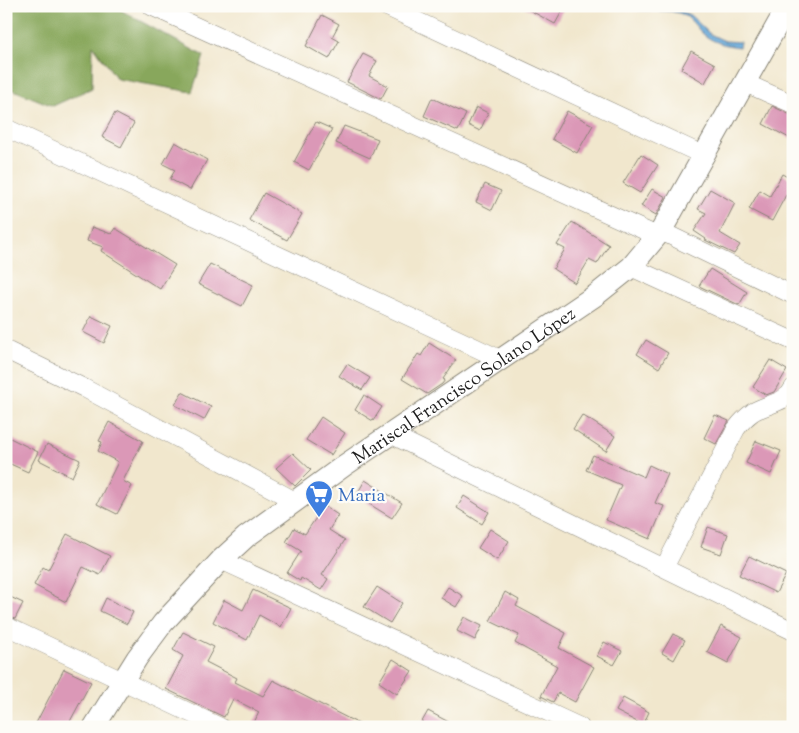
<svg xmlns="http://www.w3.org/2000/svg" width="799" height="733" font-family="'Sorts Mill Goudy',serif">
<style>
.forest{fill:#88a75b;stroke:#52623c}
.water{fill:#62a4d6;stroke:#3f6079}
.building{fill:#db98b7}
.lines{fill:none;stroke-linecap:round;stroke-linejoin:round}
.minor-casing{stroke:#868274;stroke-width:19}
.major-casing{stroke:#868274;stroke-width:23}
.minor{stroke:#fff;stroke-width:18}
.major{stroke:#fff;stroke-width:21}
.labels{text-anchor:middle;stroke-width:4.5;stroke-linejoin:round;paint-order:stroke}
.street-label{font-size:19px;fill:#1c1c1c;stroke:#fdfcf7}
.shop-label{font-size:19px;fill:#366cbe;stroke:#fdfcf7;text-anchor:start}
</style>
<rect width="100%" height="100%" fill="#fdfcf7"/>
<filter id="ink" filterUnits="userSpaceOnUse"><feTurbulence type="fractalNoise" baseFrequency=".02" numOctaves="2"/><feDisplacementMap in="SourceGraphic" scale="10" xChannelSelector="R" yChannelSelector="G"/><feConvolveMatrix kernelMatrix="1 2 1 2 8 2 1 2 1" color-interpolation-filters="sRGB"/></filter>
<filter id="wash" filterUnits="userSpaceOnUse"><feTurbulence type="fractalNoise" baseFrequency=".0096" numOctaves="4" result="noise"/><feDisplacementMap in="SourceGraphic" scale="20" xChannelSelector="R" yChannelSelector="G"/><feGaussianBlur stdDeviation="1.12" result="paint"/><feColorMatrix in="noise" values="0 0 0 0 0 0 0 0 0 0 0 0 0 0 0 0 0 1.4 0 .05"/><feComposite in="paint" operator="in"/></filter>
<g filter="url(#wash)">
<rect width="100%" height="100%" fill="#f1e7cd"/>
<!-- forest -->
<path class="forest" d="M6 6H113L204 56 192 92 117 79 93 45 92 88 53 106 6 87Z"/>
<!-- water -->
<path class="water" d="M625 6 649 8 665 7 678 10 690 15 710 34 725 41 740 42 739 47C724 45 710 42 700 31 693 23 689 16 679 13 661 8 642 14 625 6Z"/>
<g id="blocks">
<!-- building -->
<path class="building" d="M522 6H565L555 24Z
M322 15 339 24 332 37 339 41 329 59 306 46Z
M691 51 715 64 705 83 681 69Z
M363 54 377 61 369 76 388 86 381 99 347 82Z
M432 98 466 114 458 131 424 116Z
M772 106 793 116V140L763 124Z
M476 107 488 113 480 131 468 125Z
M567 111 593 125 577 153 552 139Z
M115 113 134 123 121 147 102 137Z
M316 122 332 129 309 170 294 162Z
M344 126 378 139 370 158 336 143Z
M175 142 207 160 190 190 170 179 175 170 163 164Z
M641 154 658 165 640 193 623 183Z
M782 174 793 180V199L786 195 772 221 749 209 760 190 770 196Z
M485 184 501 191 492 210 476 202Z
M652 189 666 197 656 215 641 206Z
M710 189 735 203 720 233 740 245 734 254 705 240 706 239 694 231 706 213 698 209Z
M264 193 302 214 287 240 249 220Z
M572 222 609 245 597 264 589 260 575 283 553 269 565 249 557 245Z
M92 227 111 234 115 228 175 265 160 289 101 251 103 247 87 241Z
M210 264 253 285 242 306 198 284Z
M710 269 747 292 739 305 699 286Z
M91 316 112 326 104 343 83 332Z
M646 340 668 353 659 368 637 354Z
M429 343 456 360 443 379 445 380 442 384 427 394 402 379 418 354 421 356Z
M770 360 787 370 774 392 766 395 753 387Z
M347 364 370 378 362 390 339 376Z
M182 392 211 407 204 420 175 405Z
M364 395 382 407 373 421 355 410Z
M582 415 615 436 606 451 573 429Z
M715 415 729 421 716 444 704 438Z
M321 417 345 433 331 455 306 440Z
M109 422 143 441 123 481 132 486 117 514 97 504 118 462 98 451 102 442 99 441Z
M6 436 38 452 28 472 6 462Z
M756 441 781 451 771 474 746 463Z
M47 444 80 460 72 477 39 460Z
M293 453 311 470 295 486 276 468Z
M593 455 644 477 649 465 668 474 655 503 664 506 650 539 606 520 621 485 586 470Z
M365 480 402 503 392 518 356 496Z
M464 496 489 512 482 524 457 508Z
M324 506 338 515 329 530 345 540 322 575 328 579 321 590 301 578 300 581 287 573 301 551 286 542 294 528 305 534Z
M708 527 728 534 721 554 701 547Z
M490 529 509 541 497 560 478 548Z
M67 534 110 556 100 575 83 567 66 602 34 585 43 567 48 570Z
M749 556 786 574 776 593 739 575Z
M377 587 402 603 390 623 364 607Z
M448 587 463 596 456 607 441 598Z
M253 590 291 608 281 627 259 615 247 640 213 622 224 600 243 610Z
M505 592 519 600 516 606 566 633 559 648 594 667 575 702 558 693 553 702 541 696 557 666 515 643 519 635 490 621Z
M6 595 23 603 15 619 6 616Z
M106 598 133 612 127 624 100 611Z
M464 617 482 626 475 640 457 631Z
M721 626 742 637 728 663 707 652Z
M183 632 214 647 206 662 237 678 235 682 263 696 273 680 365 727H252L259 712 233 699 224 717 166 689 183 656 173 650Z
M673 634 685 640 674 660 662 653Z
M604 642 622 651 614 665 597 656Z
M393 659 412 671 397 694 379 682Z
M64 669 91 682 67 727H34Z
M623 698 649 712 643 725 616 711Z
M428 711 458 727H419Z"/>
</g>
</g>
<g filter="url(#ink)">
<use href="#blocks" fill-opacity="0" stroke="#868274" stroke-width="1"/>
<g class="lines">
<!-- minor casing -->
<g class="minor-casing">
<path id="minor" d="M151 6 657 236
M385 6 705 156
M745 83 793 104
M6 128 502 360
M661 231 793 295
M631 267 793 341
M6 350 84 388 295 501
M392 435 793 631
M221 560 580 727
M664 568 736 429C741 422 746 417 753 412 766 404 787 403 793 388
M6 626 220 727"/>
</g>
<!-- major casing -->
<g class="major-casing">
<g id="major">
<path id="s1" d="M94 727 137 658 163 623 221 560 246 537 345 465 596 295 631 267 661 231 788 6"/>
</g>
</g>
<!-- minor -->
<use href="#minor" class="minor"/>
<!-- major -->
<use href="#major" class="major"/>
</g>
</g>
<!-- icons -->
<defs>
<g id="supermarket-pin" transform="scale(1.4375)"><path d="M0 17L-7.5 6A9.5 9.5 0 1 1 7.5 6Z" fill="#3f7fe0" stroke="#fdfcf7"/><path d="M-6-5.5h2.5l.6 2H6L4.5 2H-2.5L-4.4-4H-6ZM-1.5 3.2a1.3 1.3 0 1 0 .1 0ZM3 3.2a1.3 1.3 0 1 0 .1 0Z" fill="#fff"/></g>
</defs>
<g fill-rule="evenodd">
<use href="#supermarket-pin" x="319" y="494"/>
</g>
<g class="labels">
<!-- street labels -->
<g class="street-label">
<text dy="7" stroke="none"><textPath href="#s1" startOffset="510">Mariscal Francisco Solano López</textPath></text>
</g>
<!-- shop labels -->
<g class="shop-label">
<text x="338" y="501">Maria</text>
</g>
</g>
<!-- margin -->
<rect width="799" height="733" fill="none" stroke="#fdfcf7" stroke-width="25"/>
</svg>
